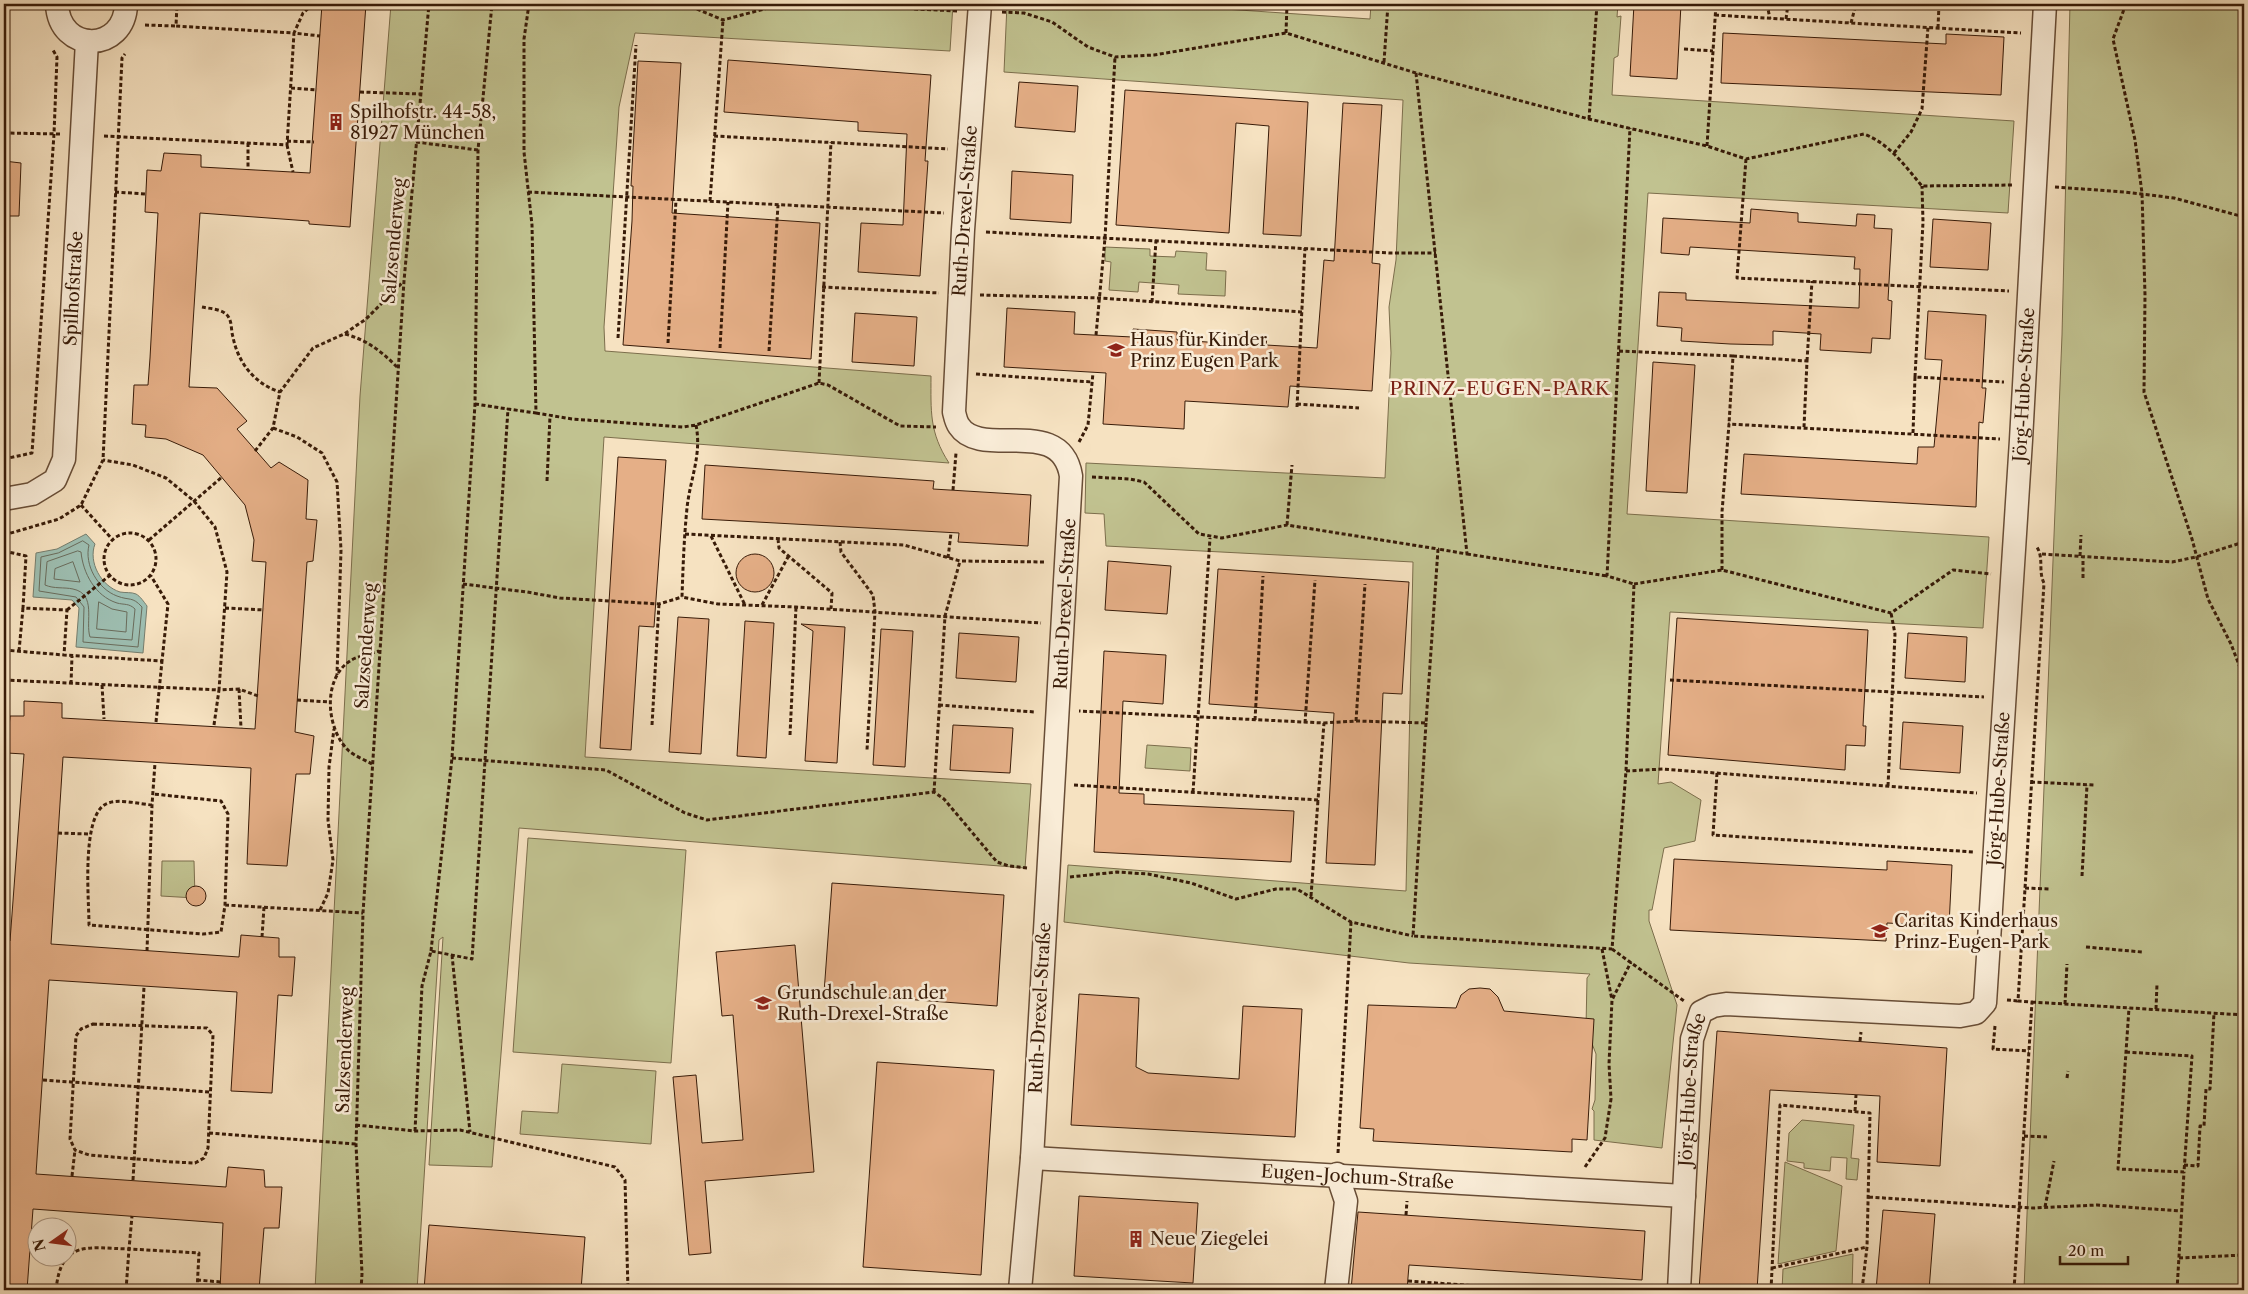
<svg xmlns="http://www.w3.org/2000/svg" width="2248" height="1294" font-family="'Libre Caslon Text',serif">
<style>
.green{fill:#c1c290;stroke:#7c6e4c}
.water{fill:#9dbeb1;stroke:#757d6d}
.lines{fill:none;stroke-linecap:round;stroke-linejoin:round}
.shore{stroke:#6a6c5c;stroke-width:1}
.building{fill:#e5af87;stroke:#381b08}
.minor-casing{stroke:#684d36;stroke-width:25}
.path{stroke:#381b08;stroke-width:3;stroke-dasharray:4 2.5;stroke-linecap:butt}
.minor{stroke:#f9ecd7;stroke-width:22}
.labels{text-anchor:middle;stroke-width:5;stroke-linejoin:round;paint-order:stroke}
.poi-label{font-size:18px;fill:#381b08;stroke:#f9ecd7;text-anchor:start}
.street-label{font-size:18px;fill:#381b08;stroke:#f9ecd7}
.neighbourhood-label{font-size:19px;letter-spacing:1px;fill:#7a1f14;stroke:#f9ecd7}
</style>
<rect width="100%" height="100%" fill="#f6e2c1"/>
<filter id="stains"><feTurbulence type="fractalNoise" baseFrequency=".004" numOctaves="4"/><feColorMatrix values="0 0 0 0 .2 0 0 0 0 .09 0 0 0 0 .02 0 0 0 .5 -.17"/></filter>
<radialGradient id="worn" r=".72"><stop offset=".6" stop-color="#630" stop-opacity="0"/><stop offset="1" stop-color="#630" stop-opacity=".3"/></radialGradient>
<!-- green -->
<path class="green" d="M391 4H496V6L502 7 503 4H953L950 51 635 33 619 107 604 327 605 351 931 376C931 411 929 432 949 463L604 437 585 757 1031 784 1025 868 519 828 492 1167 429 1165 443 937 439 940 417 1290H315L360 396Z
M1007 4H1152L1370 19 1371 4H1618L1617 17 1621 16 1618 56 1614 58 1612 95 2014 121 2008 213 1648 193 1627 514 1989 537 1983 628 1670 612 1658 784 1671 782 1701 800 1695 841 1664 848 1652 910H1649V921L1677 1005 1662 1148 1594 1140V1111L1592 1109 1595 1100 1596 1054 1586 1028 1587 978 1590 974 1409 963 1064 922 1068 865 1406 891 1413 562 1106 546 1104 514 1085 513 1086 463 1385 478 1391 353 1389 307 1396 260 1403 100 1004 72Z
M2070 4H2244V1290H2024L2062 335Z
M1105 247 1150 249V256L1175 257 1176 251 1207 253 1206 270 1226 271 1225 296 1178 294 1179 285 1139 282 1138 292 1109 290 1111 262 1105 261Z
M1147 745 1191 748 1190 771 1145 768Z
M528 838 686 850 671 1063 513 1052Z
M162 861H194L195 898 161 896Z
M562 1064 656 1071 651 1144 520 1134 522 1111 558 1113Z
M1802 1120 1854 1125 1851 1158 1859 1159 1857 1180 1846 1179 1847 1158 1831 1157 1830 1171 1804 1168V1163L1787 1161 1789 1133Z
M1785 1162 1842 1186 1836 1251 1778 1264Z
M1853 1254 1852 1290H1782L1783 1269Z"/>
<!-- water -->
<path class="water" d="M86 534 95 544C88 562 101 586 120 592 125 593 132 592 136 594 140 596 144 602 147 606L143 653 76 647 79 608 72 600 33 597 36 553 57 549Z"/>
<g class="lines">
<!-- shore -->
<path class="shore" d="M83 541 89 545C84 565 98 589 117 596 130 601 132 596 142 607L138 647 83 642 84 607 76 597 39 591 41 557 58 553Z
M78 551 81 552C83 573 95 596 117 603 124 605 129 603 135 609L132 640 90 637C85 622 97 594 73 589 64 587 54 589 45 585L47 562Z
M73 562 80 582 54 579 55 569Z
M99 602 112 609 127 612 126 632 97 629Z"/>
</g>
<!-- building -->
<path class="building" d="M322 4H366L350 227 309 224V221L200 213 189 387 217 388 247 421 237 429 271 468 279 462 308 480 306 519 317 520 313 561 307 562 295 732 314 736 310 774H296L287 866 247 864 251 768 63 757 51 944 239 957 241 935 279 938V957H295L292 996 278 995 272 1093 231 1091 237 992 49 980 36 1174 226 1187 228 1167 264 1170 265 1187H282L279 1228H264L259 1290H220L223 1223 33 1209 27 1290H4L6 978H4V941H10L24 754 7 753 10 716H24V701L62 703V718L255 729 266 562 252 561 254 540 245 505 203 455 166 439 145 437 146 425 132 424 134 385H148L150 358 158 213 145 212 147 170 161 171 164 153 201 155V167L310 173Z
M1634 4H1681L1677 79 1630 76Z
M1723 33 1946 44V34L2004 37 2001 95 1721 83Z
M728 60 931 75 925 161H928L920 276 858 272 861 223 903 225 907 134 858 131V122L724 112Z
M638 61 681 63 672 213 820 223 811 359 623 345 632 221 633 186H631Z
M1019 82 1078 86 1075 132 1015 127Z
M1125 90 1308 102 1301 236 1263 234 1269 126 1236 123 1229 233 1116 225Z
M1343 103 1382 105 1372 263 1380 264 1372 391 1290 386 1288 407 1185 401 1184 429 1103 424 1106 373 1004 367 1007 308 1075 312 1074 334 1132 337 1133 329 1177 332V340L1222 343 1223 334 1267 337 1266 345 1317 348 1324 260 1334 261Z
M4 161 21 163 19 216H4Z
M1012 171 1073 175 1071 223 1010 219Z
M1751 209 1798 213V222L1856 226 1857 214 1875 215 1874 228 1892 229 1888 300 1892 301 1890 339 1872 338 1871 353 1820 350 1821 334 1773 331V345L1730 344 1681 341 1682 328 1657 326 1659 292 1686 293V300L1859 308 1860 269H1854L1855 257 1690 247 1689 255 1661 253 1663 218 1750 223Z
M1933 219 1991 223 1988 270 1930 267Z
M1928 311 1986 315 1982 388H1986L1983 423 1979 422 1976 507 1741 494 1744 454 1917 464 1918 447H1934L1942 360 1925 359Z
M855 313 917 317 914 366 852 362Z
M1653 362 1695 365 1687 493 1646 491Z
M618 457 666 460 654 627 639 626 631 750 600 748Z
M705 465 934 481 933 489 1031 495 1028 546 958 542 959 533 702 519Z
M736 573a19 19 0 1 1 38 0a19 19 0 1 1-38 0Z
M1108 561 1171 566 1167 614 1105 610Z
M1218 569 1409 582 1402 694 1383 693 1375 865 1326 863 1334 713 1209 704Z
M678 617 709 619 701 754 669 752Z
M1677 618 1868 630 1863 726H1866L1865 746 1846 745 1845 770 1668 755Z
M745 621 774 623 766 758 737 756Z
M801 624 845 627 837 763 805 761 813 631Z
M881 629 913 631 905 767 873 765Z
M959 633 1019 637 1016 682 956 678Z
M1908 633 1967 637 1965 682 1905 678Z
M1104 651 1166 655 1163 704 1123 701 1119 793 1144 794V804L1294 811 1291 862 1094 852Z
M1903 722 1963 726 1960 773 1900 769Z
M953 725 1013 728 1010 773 950 770Z
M1674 859 1887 870V861L1952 865 1949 926 1887 923 1886 941 1670 930Z
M832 883 1004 895 997 1006 824 993Z
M186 896a10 10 0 1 1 20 0a10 10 0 1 1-20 0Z
M795 945 814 1172 705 1181 711 1253 689 1255 673 1077 696 1075 702 1143 743 1140 733 1015 722 1016 716 952Z
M1480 988 1490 989 1498 997 1504 1011 1594 1019 1587 1140 1572 1139V1152L1373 1141 1374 1129 1360 1128 1368 1005 1456 1008 1461 995 1469 989Z
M1079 994 1139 998 1136 1067 1148 1073 1239 1079 1243 1006 1302 1009 1295 1137 1071 1125Z
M1717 1031 1947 1048 1940 1166 1877 1162 1880 1096 1770 1090 1757 1290H1699Z
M877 1062 994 1070 981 1275 863 1267Z
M1079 1196 1198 1203 1193 1283 1074 1276Z
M1883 1210 1935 1214 1929 1290H1876Z
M1358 1212 1645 1231 1642 1280 1409 1265 1407 1290H1351Z
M429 1225 585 1237 581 1290H511V1288L477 1285V1290H424Z"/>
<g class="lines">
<!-- minor casing -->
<g class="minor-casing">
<g id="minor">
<path d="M57 4C59 54 125 53 126 4"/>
<path d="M980 4 963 230 954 412C955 416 956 422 959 426 981 460 1061 414 1071 476L1032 1158 1020 1290"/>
<path id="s1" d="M4 499 32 494 55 480 64 459 87 41"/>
<path id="s2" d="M1032 1158 1684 1196"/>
<path d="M1336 1290 1346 1201 1337 1174"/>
<path id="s3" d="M1679 1290 1692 1039 1701 1012 1713 1006 1726 1004 1960 1016 1976 1013 1985 1003 2021 440 2045 4"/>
</g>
</g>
<!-- path -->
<path class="path" d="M313 4 303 13 294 33 320 36
M685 4 723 20 783 4
M902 4 915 9 958 11
M1767 4 1770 19
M2126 4 2113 39 2135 140 2142 193 2145 295 2144 392 2192 539 2208 599 2231 644 2244 678
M1002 12 1024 13 1052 22 1088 47 1115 57 1154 55 1286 33 1416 73 1589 119 1707 146 1746 159 1864 134C1890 144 1905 166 1922 186L2014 185
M1715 15 2021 33
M1786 19 1788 4
M1851 23 1856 4
M145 25 176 26
M1938 28 1939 4
M1286 33 1287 4
M1684 49 1713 51
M1384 62 1388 4
M1416 73 1467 554 1438 549
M291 88 317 90
M360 92 420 94
M1589 119 1597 4
M4 133 61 134
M104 136 287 145 294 33 176 26 177 4
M714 136 948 149
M287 141 314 142
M416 142 478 150
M248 143V170
M287 145 293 172
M1707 146 1716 4
M1894 153 1911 132 1922 109 1928 27
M1746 159 1737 278 2009 291
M2055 187 2125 192 2174 198 2244 217
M115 192 146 194
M528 192 944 213
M710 201 723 20
M986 232 1390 253H1436
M822 287 939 293
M980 295 1100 298 1302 312
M1152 302 1156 240
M202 307C211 309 225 309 229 318 232 323 231 331 233 337 238 363 255 384 280 392
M345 334C367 340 381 351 397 367
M1096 335 1105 238 1115 57
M618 338 636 45
M668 343 676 200
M720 348 728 202
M769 351 778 205
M1619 351 1733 356 1729 424
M1733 356 1807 361 1804 427
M1807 361 1812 281
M976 374 1092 382
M1915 377 1923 222 1922 186
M819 383 831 142
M475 404 508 409
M1297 404 1359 408
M1297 407 1305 248
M536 413 572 419 683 427 696 425 819 383 828 385 900 426 936 427
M696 425C702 455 690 479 687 508 684 538 683 567 682 597L718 604 796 607 1041 623
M273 428 297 437 322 453 337 482 341 550 337 675
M1913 433 1915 377 2004 382
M1079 442 1088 425 1093 373
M255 451 273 428 280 392 313 348 344 334 366 319 403 282
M4 459 32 453 54 134 57 57 53 50
M1092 477 1130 479 1144 482 1199 534 1222 538 1287 525 1438 549 1426 723 1356 721 1324 723
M547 481 550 416
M953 490 956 453
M81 505 112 539
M1287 525 1292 465
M104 559a26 26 0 1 1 52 0a26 26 0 1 1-52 0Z
M685 534 904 545 960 561 1044 562
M4 535 59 519 81 505 103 460 122 58 125 54
M711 536 745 605
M778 539 779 548 832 593 831 609
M149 540 222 477
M840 542 841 552 873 595 875 612 867 750
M4 551 26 556 23 608 67 610 64 655 162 661 168 604 151 576
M1467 554 1607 576
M2042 554 2172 562 2196 557 2244 542
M2080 556 2081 535
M948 558 951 533
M1722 570V512L1729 424 2000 439
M2083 578V556
M463 584 527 592 560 598 659 604 682 597
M1634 584 1722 570 1891 613 1953 570 1991 574
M762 605 788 557
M225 608 264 610
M67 610 109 576
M4 650 64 655
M19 651 23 608
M4 680 219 690 227 572 215 527 194 501 166 478 133 465 103 460
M1670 680 1984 697
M71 684 72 656
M102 685 104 719
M239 689 241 728
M297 700 329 702
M939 705 1035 712
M1255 720 1263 576
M1356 721 1365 584
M156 722 162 661
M1305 723 1315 580
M1426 723 1413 936 1612 949 1626 771 1634 584 1607 576 1630 128
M214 725 219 690 239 689 258 696
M652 725 659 604
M790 735 796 607
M452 758 606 770 685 813 707 820 934 792 944 799 997 862 1009 866 1028 868
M372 764C365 760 355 756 349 751 326 730 322 679 350 661 357 656 370 654 379 651
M1626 771 1663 769 1977 793
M1717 773 1713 835 1974 852
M2031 782 2094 785
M1074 785 1318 800 1324 723 1079 711
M1888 786 1895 634 1891 613
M934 792 945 616 960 561
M1193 792 1210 538
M152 805C139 804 118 798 106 804 81 816 89 900 89 925L203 934 221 932 225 905 228 814 221 801 153 794
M58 833 89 834
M2082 876 2087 785
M1070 877 1117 872 1148 874 1191 883 1236 899 1276 889H1297L1351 922 1413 936
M2025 888 2051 889
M1311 896 1318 800
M225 905 363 913
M320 910 328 893 333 860 328 820 329 767 334 729
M262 937 264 907
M2086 947 2142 952
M1602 949 1612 1000
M1612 949 1684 1001
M147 951 152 805 155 763
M431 951 452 758 475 404 478 150 492 4
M452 955 470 1132
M2007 1000 2018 1001
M2032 1002 2244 1015
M2065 1004 2067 964
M2156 1009 2157 984
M93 1024 207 1028 213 1035 208 1148 204 1158 195 1163 173 1162 89 1155 75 1150 70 1139 76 1036 81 1029Z
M1995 1026 1993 1049 2029 1051
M1860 1041 1861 1032
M2126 1052 2192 1056 2184 1172 2118 1169 2129 1008
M2067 1078 2068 1071
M43 1080 210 1092
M1855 1111 1856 1095
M356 1125 415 1131 460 1130 615 1167 625 1180 628 1290
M415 1131 422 986 431 951 472 959 508 409 536 413 532 225 524 152V39L529 4
M209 1133 356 1144
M2024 1136 2047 1137
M1338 1153 1351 922
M2184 1165 2198 1166 2200 1126H2204L2206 1089H2210L2214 1013
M1585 1167 1605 1138 1611 1099 1609 1064 1612 1000 1631 962
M72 1176 75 1150
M133 1180 144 987
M1869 1197 2033 1208 2097 1205 2181 1211
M2045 1207 2054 1161
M1406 1215 1407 1201
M2179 1258 2244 1255
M1772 1268 1867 1247
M197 1280 221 1282
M1408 1281 1533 1290
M27 1290H33
M46 1290 56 1288
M56 1290C61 1239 88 1248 129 1249L132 1216
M126 1290 129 1249 199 1253 197 1290
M361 1290 362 1274 356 1144 363 913 404 281 429 4
M494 1290 495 1287
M1771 1290 1780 1105 1870 1113 1867 1247 1862 1290
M2014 1290 2032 1002 2018 1001 2044 583C2038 571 2044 559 2037 547
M2177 1290 2184 1172"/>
<!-- minor -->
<use href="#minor" class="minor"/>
</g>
<!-- icons -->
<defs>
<g id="building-bare" transform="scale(1.35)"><path d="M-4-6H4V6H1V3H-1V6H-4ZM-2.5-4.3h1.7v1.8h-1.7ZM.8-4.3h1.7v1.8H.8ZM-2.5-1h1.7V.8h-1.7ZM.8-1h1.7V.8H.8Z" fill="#8f2418" stroke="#f9ecd7" stroke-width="2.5" paint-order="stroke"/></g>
<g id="school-bare" transform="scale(1.35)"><path d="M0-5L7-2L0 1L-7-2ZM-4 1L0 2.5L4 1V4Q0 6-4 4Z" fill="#8f2418" stroke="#f9ecd7" stroke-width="2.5" paint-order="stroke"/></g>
</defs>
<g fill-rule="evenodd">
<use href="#building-bare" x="336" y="122"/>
<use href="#school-bare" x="1116" y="350"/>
<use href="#school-bare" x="1880" y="931"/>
<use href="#school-bare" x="763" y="1003"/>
<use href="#building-bare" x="1136" y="1239"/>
</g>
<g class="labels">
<!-- poi labels -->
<g class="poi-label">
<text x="350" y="118">Spilhofstr. 44-58,<tspan x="350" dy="21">81927 München</tspan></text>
<text x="1130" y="346">Haus für Kinder<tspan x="1130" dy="21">Prinz Eugen Park</tspan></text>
<text x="1894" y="927">Caritas Kinderhaus<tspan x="1894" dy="21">Prinz-Eugen-Park</tspan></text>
<text x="777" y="999">Grundschule an der<tspan x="777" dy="21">Ruth-Drexel-Straße</tspan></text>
<text x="1150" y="1245">Neue Ziegelei</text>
</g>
<!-- street labels -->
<g class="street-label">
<text transform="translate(965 211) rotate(-86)" y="6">Ruth-Drexel-Straße</text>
<text transform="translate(394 241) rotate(-85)" y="6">Salzsenderweg</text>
<text dy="6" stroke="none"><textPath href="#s1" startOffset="249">Spilhofstraße</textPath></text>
<text dy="6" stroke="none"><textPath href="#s3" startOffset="1190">Jörg-Hube-Straße</textPath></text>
<text transform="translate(1065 604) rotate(-87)" y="6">Ruth-Drexel-Straße</text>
<text transform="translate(366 646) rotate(-86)" y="6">Salzsenderweg</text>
<text dy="6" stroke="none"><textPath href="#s3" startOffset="785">Jörg-Hube-Straße</textPath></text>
<text transform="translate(1040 1008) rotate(-87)" y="6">Ruth-Drexel-Straße</text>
<text transform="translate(345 1050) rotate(-88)" y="6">Salzsenderweg</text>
<text dy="6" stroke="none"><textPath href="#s3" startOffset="201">Jörg-Hube-Straße</textPath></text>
<text dy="6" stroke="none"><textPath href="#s2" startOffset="326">Eugen-Jochum-Straße</textPath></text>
</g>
<!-- neighbourhood labels -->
<g class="neighbourhood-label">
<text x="1500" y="395">PRINZ-EUGEN-PARK</text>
</g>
</g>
<!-- margin -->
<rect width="2248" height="1294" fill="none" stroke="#f6e2c1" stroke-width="20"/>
<rect x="5" y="5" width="2238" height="1284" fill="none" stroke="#381b08" stroke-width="2.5"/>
<rect x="10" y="10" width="2228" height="1274" fill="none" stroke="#381b08"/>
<!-- north arrow -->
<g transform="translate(52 1242) rotate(256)"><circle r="24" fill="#f9ecd7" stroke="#ac9884"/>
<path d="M0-4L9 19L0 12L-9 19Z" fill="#8f2418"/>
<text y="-8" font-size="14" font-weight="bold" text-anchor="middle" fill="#381b08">N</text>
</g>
<!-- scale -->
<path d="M2060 1256v8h68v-8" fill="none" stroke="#381b08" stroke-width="2.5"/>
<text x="2068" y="1256" font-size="15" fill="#381b08" stroke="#f9ecd7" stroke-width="4" paint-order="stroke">20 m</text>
<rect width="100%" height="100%" filter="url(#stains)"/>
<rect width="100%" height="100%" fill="url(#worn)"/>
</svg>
